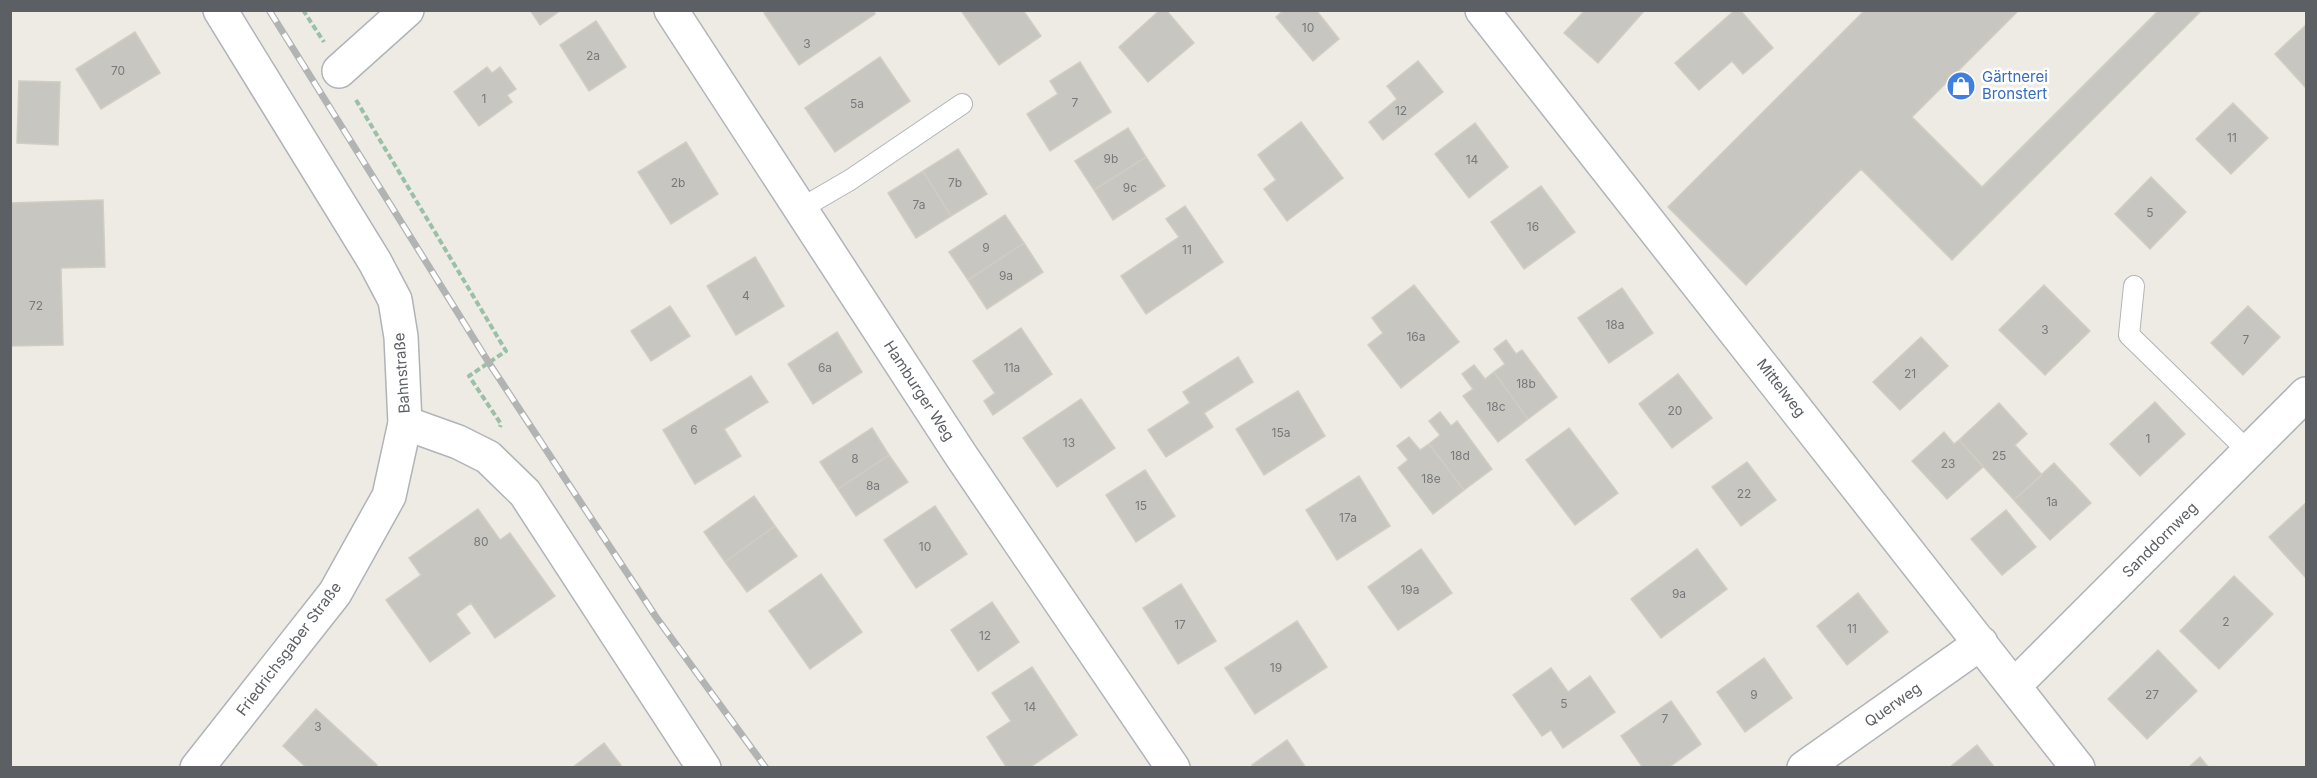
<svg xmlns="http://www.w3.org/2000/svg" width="2317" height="778" font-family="Inter,sans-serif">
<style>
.building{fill:#c8c6c0;stroke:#d1cdc2;stroke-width:1.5}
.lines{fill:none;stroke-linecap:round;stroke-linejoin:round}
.service-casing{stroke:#b1b4b8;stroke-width:22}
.minor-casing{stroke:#b1b4b8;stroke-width:36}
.secondary-casing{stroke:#b0b3b7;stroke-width:36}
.path{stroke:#9ac0a6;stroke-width:4;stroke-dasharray:6 3;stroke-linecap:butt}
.service{stroke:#fff;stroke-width:20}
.minor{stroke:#fff;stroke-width:33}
.secondary{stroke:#fff;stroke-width:33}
.rail-casing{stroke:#b2b3b3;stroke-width:7}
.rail{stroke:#fff;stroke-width:4.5;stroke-dasharray:14;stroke-linecap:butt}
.labels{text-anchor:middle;stroke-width:5;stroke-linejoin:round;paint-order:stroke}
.number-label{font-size:12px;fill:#77797a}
.shop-label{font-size:15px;fill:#366cbe;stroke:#fff;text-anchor:start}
.street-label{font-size:15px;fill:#5c5f63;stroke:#fff}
</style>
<rect width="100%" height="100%" fill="#edebe4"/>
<!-- building -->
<path class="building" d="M530 10H561L540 25Z
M768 10H873L875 14 799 65 764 13Z
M964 10H1023L1041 36 999 65 962 12Z
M1160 10H1166L1194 43 1148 82 1119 47Z
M1284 10H1316L1339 39 1313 61 1276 17Z
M1585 10H1645L1598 63 1564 33Z
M1735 10H1740L1773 48 1743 74 1732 61 1699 90 1675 63Z
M1865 10H2019L1912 117 1982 187 2159 10H2202L1952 260 1861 169 1746 285 1668 207Z
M596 21 626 67 589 91 560 45Z
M2306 25V88L2275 54Z
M135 32 160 73 101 109 76 69Z
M880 57 910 101 835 152 805 108Z
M1418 61 1443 92 1383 140 1369 122 1397 99 1387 86Z
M1080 62 1111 112 1050 151 1027 114 1058 94 1050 81Z
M487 67 492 73 500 67 516 89 507 95 512 102 479 126 454 92Z
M19 81 60 82 58 145 17 143Z
M2233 103 2268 138 2231 174 2196 139Z
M1301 122 1343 178 1287 221 1264 189 1276 180 1258 155Z
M1475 123 1508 167 1469 198 1435 154Z
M1128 128 1146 157 1094 190 1075 161Z
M686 142 718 194 671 224 638 172Z
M958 149 987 194 951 216 923 171Z
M1146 157 1165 186 1113 220 1094 190Z
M923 171 951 216 916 238 888 193Z
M2151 177 2186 212 2150 249 2115 214Z
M1541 186 1575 232 1524 269 1491 222Z
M103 200 105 267 61 268 63 345 10 346V203Z
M1185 206 1223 262 1146 314 1121 276 1179 237 1166 219Z
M1005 215 1024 243 968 280 949 252Z
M1024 243 1043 272 987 309 968 280Z
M755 257 784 306 736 335 707 286Z
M1414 285 1459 342 1401 388 1368 345 1383 333 1372 318Z
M2044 285 2090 331 2045 375 1999 330Z
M1622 288 1653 333 1609 363 1578 318Z
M670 306 690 336 651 361 631 331Z
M2248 306 2280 337 2243 375 2211 343Z
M1021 328 1052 374 993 415 984 401 995 393 973 361Z
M837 332 862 372 813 404 788 364Z
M1921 337 1948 366 1900 410 1873 382Z
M1506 340 1516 354 1522 350 1557 397 1528 419 1494 372 1505 364 1494 349Z
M1238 357 1253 382 1204 413 1213 427 1166 457 1148 430 1190 403 1183 392Z
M1474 365 1485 379 1494 372 1528 419 1498 442 1463 396 1473 389 1462 374Z
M1678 374 1712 418 1672 448 1639 404Z
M751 376 768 402 724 429 741 456 695 484 663 430Z
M1298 391 1325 436 1264 475 1236 429Z
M1081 399 1115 448 1057 487 1023 438Z
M2155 402 2185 434 2140 476 2110 444Z
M1999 403 2027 434 2015 445 2042 475 2014 500 1959 440Z
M1440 412 1451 426 1457 421 1492 469 1464 490 1429 444 1440 435 1429 421Z
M872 428 889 455 838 489 820 462Z
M1569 428 1618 493 1575 525 1526 460Z
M1944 432 1954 444 1959 440 1983 467 1947 499 1912 461Z
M1409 437 1420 450 1429 444 1464 490 1433 514 1398 468 1408 460 1397 446Z
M889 455 908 482 856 516 838 489Z
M1747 462 1776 500 1741 526 1712 487Z
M2054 463 2091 503 2050 540 2014 500Z
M1145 470 1175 516 1136 542 1106 495Z
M1359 476 1390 526 1337 560 1306 510Z
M754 496 775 526 725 562 704 532Z
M2306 503V578L2269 537Z
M935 506 967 554 916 588 884 540Z
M478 509 500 540 510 533 555 596 495 638 471 603 456 614 470 633 430 662 386 600 421 575 409 558Z
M2006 510 2036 547 2002 575 1971 539Z
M775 526 797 556 747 592 725 562Z
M1421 549 1452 593 1398 630 1368 587Z
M1697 549 1727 589 1661 638 1631 599Z
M821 574 862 632 810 669 769 611Z
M2234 576 2273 614 2219 669 2180 631Z
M1181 584 1216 641 1178 664 1143 608Z
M1858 593 1888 632 1847 665 1817 626Z
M992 602 1019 642 978 671 951 630Z
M1297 621 1327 667 1255 714 1225 668Z
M2158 650 2197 691 2147 739 2108 699Z
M1764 658 1792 698 1745 732 1717 692Z
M1032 667 1077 735 1029 768H1007L987 737 1011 721 992 693Z
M1551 668 1568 692 1590 676 1615 712 1563 748 1551 730 1542 736 1513 695Z
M1671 701 1701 744 1668 768H1643L1621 736Z
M316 709 377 765 375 768H307L283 746Z
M1287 740 1306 768H1254L1252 765Z
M604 743 623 768H572Z
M1977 745 1995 768H1949Z
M2200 757 2209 768H2188Z"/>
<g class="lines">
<!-- service casing -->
<g class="service-casing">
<path id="service" d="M800 209 850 180 962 104
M2134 286 2129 335 2249 452"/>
</g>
<!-- minor casing -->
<g class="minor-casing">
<path id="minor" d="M671 10 960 454 1173 768
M1482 10 2078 768
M339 71 407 10
M405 423 458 442 488 457 525 493 704 768
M2014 686 2306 394
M1804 768 1981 643"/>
</g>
<!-- secondary casing -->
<g class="secondary-casing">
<path id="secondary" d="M197 768 335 593 389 496 405 423 401 337 395 300 375 262 220 10"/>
</g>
<!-- path -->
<path class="path" d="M303 10 324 42
M356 100 506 351 469 376 501 424 500 427"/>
<!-- service -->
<use href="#service" class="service"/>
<!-- minor -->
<use href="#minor" class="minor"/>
<!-- secondary -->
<use href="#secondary" class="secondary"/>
<!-- rail casing -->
<g class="rail-casing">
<path id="rail" d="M269 10 489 363 656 617 766 768"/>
</g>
<!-- rail -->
<use href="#rail" class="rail"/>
</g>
<!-- icons -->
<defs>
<g id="shop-disc" transform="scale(1.5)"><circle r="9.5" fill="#3f7fe0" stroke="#fff"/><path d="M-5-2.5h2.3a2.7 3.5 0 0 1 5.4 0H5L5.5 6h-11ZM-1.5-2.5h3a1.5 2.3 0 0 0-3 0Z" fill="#fff"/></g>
</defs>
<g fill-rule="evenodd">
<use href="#shop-disc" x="1961" y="86"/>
</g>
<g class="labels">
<!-- number labels -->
<g class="number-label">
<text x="1308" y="32">10</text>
<text x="807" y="48">3</text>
<text x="593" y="60">2a</text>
<text x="118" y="75">70</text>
<text x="484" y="103">1</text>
<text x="1075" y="107">7</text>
<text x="857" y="108">5a</text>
<text x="1401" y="115">12</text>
<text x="2232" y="142">11</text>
<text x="1111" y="163">9b</text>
<text x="1472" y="164">14</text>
<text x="678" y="187">2b</text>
<text x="955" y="187">7b</text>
<text x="1130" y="192">9c</text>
<text x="919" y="209">7a</text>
<text x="2150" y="217">5</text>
<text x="1533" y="231">16</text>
<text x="986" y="252">9</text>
<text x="1187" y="254">11</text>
<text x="1006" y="280">9a</text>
<text x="746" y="300">4</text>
<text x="36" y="310">72</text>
<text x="1615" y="329">18a</text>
<text x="2045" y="334">3</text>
<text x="1416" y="341">16a</text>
<text x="2246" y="344">7</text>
<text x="825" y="372">6a</text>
<text x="1012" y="372">11a</text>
<text x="1910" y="378">21</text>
<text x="1526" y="388">18b</text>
<text x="1496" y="411">18c</text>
<text x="1675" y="415">20</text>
<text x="694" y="434">6</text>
<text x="1281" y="437">15a</text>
<text x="2148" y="443">1</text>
<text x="1069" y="447">13</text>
<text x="1460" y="460">18d</text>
<text x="1999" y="460">25</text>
<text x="855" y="463">8</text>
<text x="1948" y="468">23</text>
<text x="1431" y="483">18e</text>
<text x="873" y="490">8a</text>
<text x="1744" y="498">22</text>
<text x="2052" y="506">1a</text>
<text x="1141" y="510">15</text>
<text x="1348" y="522">17a</text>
<text x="481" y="546">80</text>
<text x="925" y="551">10</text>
<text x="1410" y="594">19a</text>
<text x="1679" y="598">9a</text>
<text x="2226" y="626">2</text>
<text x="1180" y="629">17</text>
<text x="1852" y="633">11</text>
<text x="985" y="640">12</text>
<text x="1276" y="672">19</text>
<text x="1754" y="699">9</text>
<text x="2152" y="699">27</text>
<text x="1564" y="708">5</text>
<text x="1030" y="711">14</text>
<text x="1665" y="723">7</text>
<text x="318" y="731">3</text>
</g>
<!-- shop labels -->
<g class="shop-label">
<text x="1982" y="82">Gärtnerei<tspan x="1982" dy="17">Bronstert</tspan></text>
</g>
<!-- street labels -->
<g class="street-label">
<text transform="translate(402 373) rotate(-94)" y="5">Bahnstraße</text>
<text transform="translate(1781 388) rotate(52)" y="5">Mittelweg</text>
<text transform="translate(919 391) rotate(57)" y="5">Hamburger Weg</text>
<text transform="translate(2160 540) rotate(-45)" y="5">Sanddornweg</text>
<text transform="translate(289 649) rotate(-53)" y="5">Friedrichsgaber Straße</text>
<text transform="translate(1893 705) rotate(-35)" y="5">Querweg</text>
</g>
</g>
<!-- border -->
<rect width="2317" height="778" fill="none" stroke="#5c5f63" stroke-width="24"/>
</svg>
